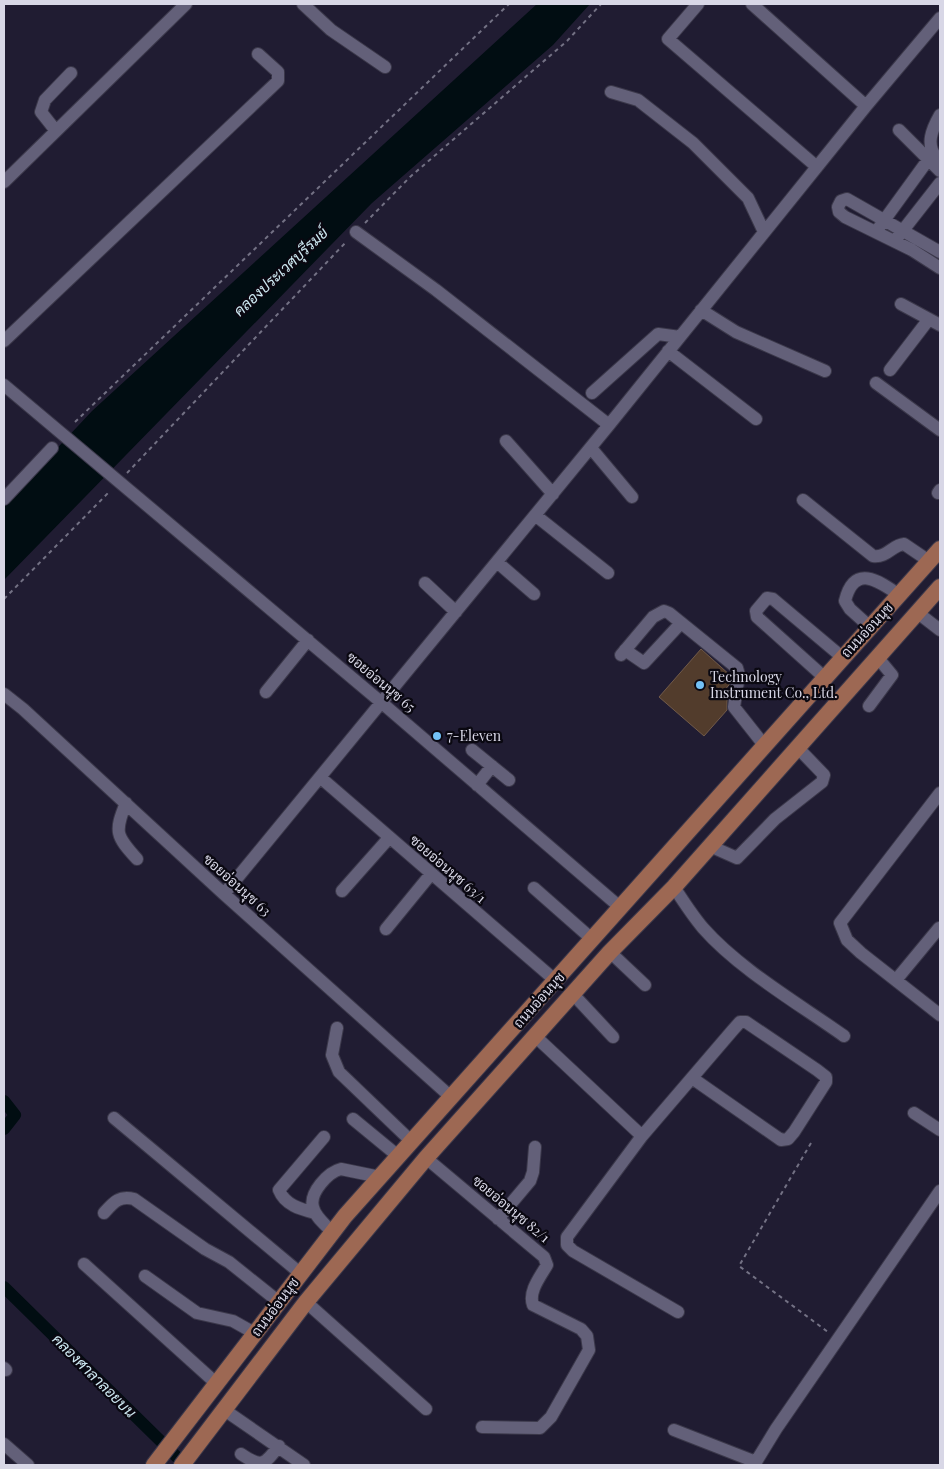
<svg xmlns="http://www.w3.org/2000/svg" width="944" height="1469" font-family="'Playfair Display',Sarabun,serif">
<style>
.water{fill:#010d12}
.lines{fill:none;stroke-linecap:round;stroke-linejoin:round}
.canal{stroke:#010d12;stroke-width:12}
.building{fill:#523c2c;stroke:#715a49}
.minor-casing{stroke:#3b384a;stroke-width:14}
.major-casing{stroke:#3b384a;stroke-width:18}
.path{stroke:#737184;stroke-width:2;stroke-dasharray:4 4;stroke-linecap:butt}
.minor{stroke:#636079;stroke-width:12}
.major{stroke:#9d6853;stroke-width:16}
.poi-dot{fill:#73c1f6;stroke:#0a0811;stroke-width:2}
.labels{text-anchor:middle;stroke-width:4.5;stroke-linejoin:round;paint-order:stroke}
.street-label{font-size:14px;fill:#d8d7e6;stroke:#0a0811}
.poi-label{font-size:14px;fill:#d8d7e6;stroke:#0a0811;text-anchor:start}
.water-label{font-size:15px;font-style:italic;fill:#cee9f2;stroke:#0a0811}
</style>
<rect width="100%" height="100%" fill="#201c32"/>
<!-- water -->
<path class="water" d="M537 4H590L553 45 372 203 4 580V505L92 411Z"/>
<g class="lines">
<!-- canal -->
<path class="canal" d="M4 1101 15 1115 4 1129
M4 1287 185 1465"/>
</g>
<!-- building -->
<path class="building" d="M701 649 731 676 729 685 721 694 727 700V710L704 736 659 697Z"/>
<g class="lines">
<!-- minor casing -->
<g class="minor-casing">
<path id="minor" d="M303 4 331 30 385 67
M698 4 668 39 817 167
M752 4 866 106
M611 92 638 100 693 143 748 198 764 232
M899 130 940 171
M56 131 41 112 45 100 71 73
M937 158C925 145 932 129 940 115
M4 182 186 4
M880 226 933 153
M356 232 436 290 609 425
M897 238 940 183
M940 252 847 199 841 201 838 207 839 212 845 217 912 250 940 268
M901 304 940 325
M701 310 736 332 825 371
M4 341 278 81V72L258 54
M668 351 756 419
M890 370 929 319
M876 383 940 430
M4 385 382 703 621 908
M592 393 658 334 680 337
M506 441 553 494
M591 448 632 497
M938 493 940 490
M4 499 52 448
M803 500 873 556C887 558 892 545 904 544L929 561
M535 515 608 573
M497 562 534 594
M425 583 456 612
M918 613 940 630
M870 627 850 609 845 601C854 564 878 580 899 595
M625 650 644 663 681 623
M621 655 653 617 664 611 669 613 737 668 739 675 734 707 764 745
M824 677 757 617 756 611 767 598 773 599 842 657
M266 692 308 640
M4 694 23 709 224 894 451 1097
M869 706 892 675 878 658
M472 750 509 780
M321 778 556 981
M477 785 492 766
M940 793 840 923 847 940 861 953 940 1015
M126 803C114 832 116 836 137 859
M710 846 737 858 775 819 822 782 824 775 797 747
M674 887C683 901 692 915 703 928 739 969 799 1004 844 1036
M534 888 593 940
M342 891 389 838
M224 894 609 425 866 106 940 18
M386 929 431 874
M610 952 645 985
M896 980 939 928
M572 993 613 1037
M337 1028 332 1055 339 1072 411 1141
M535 1036 642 1136 567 1237V1245L573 1251 678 1312
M914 1113 940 1130
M114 1118 300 1273
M353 1119 398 1156
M642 1136 732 1031 740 1022H746L817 1070 826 1077V1082L794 1132 788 1139 781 1140 692 1078
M426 1158 544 1257 547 1265C540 1277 528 1292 533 1305L581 1329 587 1336 589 1350 551 1417 540 1428 482 1427
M104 1213C113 1203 119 1195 134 1199L205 1249 229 1262 279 1302
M315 1213C300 1209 285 1205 279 1190L324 1137
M498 1219 530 1181 533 1172 535 1147
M332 1232C326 1225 315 1217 313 1207 309 1193 328 1172 341 1169L380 1177
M84 1264 217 1384
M145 1276 197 1313 233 1321 256 1334
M306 1302 426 1409
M4 1368 6 1370
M223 1409 304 1465
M674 1430 756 1462
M4 1444 28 1465
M241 1454C262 1468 264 1465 279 1446
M754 1465 776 1429 940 1191"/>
</g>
<!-- major casing -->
<g class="major-casing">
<path id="major" d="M154 1465 345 1216 940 549
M182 1465 306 1302 426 1158 610 952 674 887 940 587"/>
</g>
<!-- path -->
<path class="path" d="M365 223 410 177 567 41 601 4
M75 422 509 4
M127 473 347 241
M4 599 110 491
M811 1143 739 1266 828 1332"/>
<!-- minor -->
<use href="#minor" class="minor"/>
<!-- major -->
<use href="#major" class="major"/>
</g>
<!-- markers -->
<g class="poi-dot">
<circle cx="700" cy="685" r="5"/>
<circle cx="437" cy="736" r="5"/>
</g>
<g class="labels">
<!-- street labels -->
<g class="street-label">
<text transform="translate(867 630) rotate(-47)" y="5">ถนนอ่อนนุช</text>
<text transform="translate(381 682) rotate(40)" y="5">ซอยอ่อนนุช 65</text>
<text transform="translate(448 869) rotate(41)" y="5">ซอยอ่อนนุช 63/1</text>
<text transform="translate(237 885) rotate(42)" y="5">ซอยอ่อนนุช 63</text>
<text transform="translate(539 1000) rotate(-48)" y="5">ถนนอ่อนนุช</text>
<text transform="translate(511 1209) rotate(40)" y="5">ซอยอ่อนนุช 82/1</text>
<text transform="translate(275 1307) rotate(-53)" y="5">ถนนอ่อนนุช</text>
</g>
<!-- poi labels -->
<g class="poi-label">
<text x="710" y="682">Technology<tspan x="710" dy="16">Instrument Co., Ltd.</tspan></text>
<text x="447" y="741">7-Eleven</text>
</g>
<!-- water labels -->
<g class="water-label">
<text transform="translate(281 272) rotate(-43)" y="5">คลองประเวศบุรีรมย์</text>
<text transform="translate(94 1376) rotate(45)" y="5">คลองศาลาลอยบน</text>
</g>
</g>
<!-- border -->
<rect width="944" height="1469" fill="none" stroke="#d8d7e6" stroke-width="10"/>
</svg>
